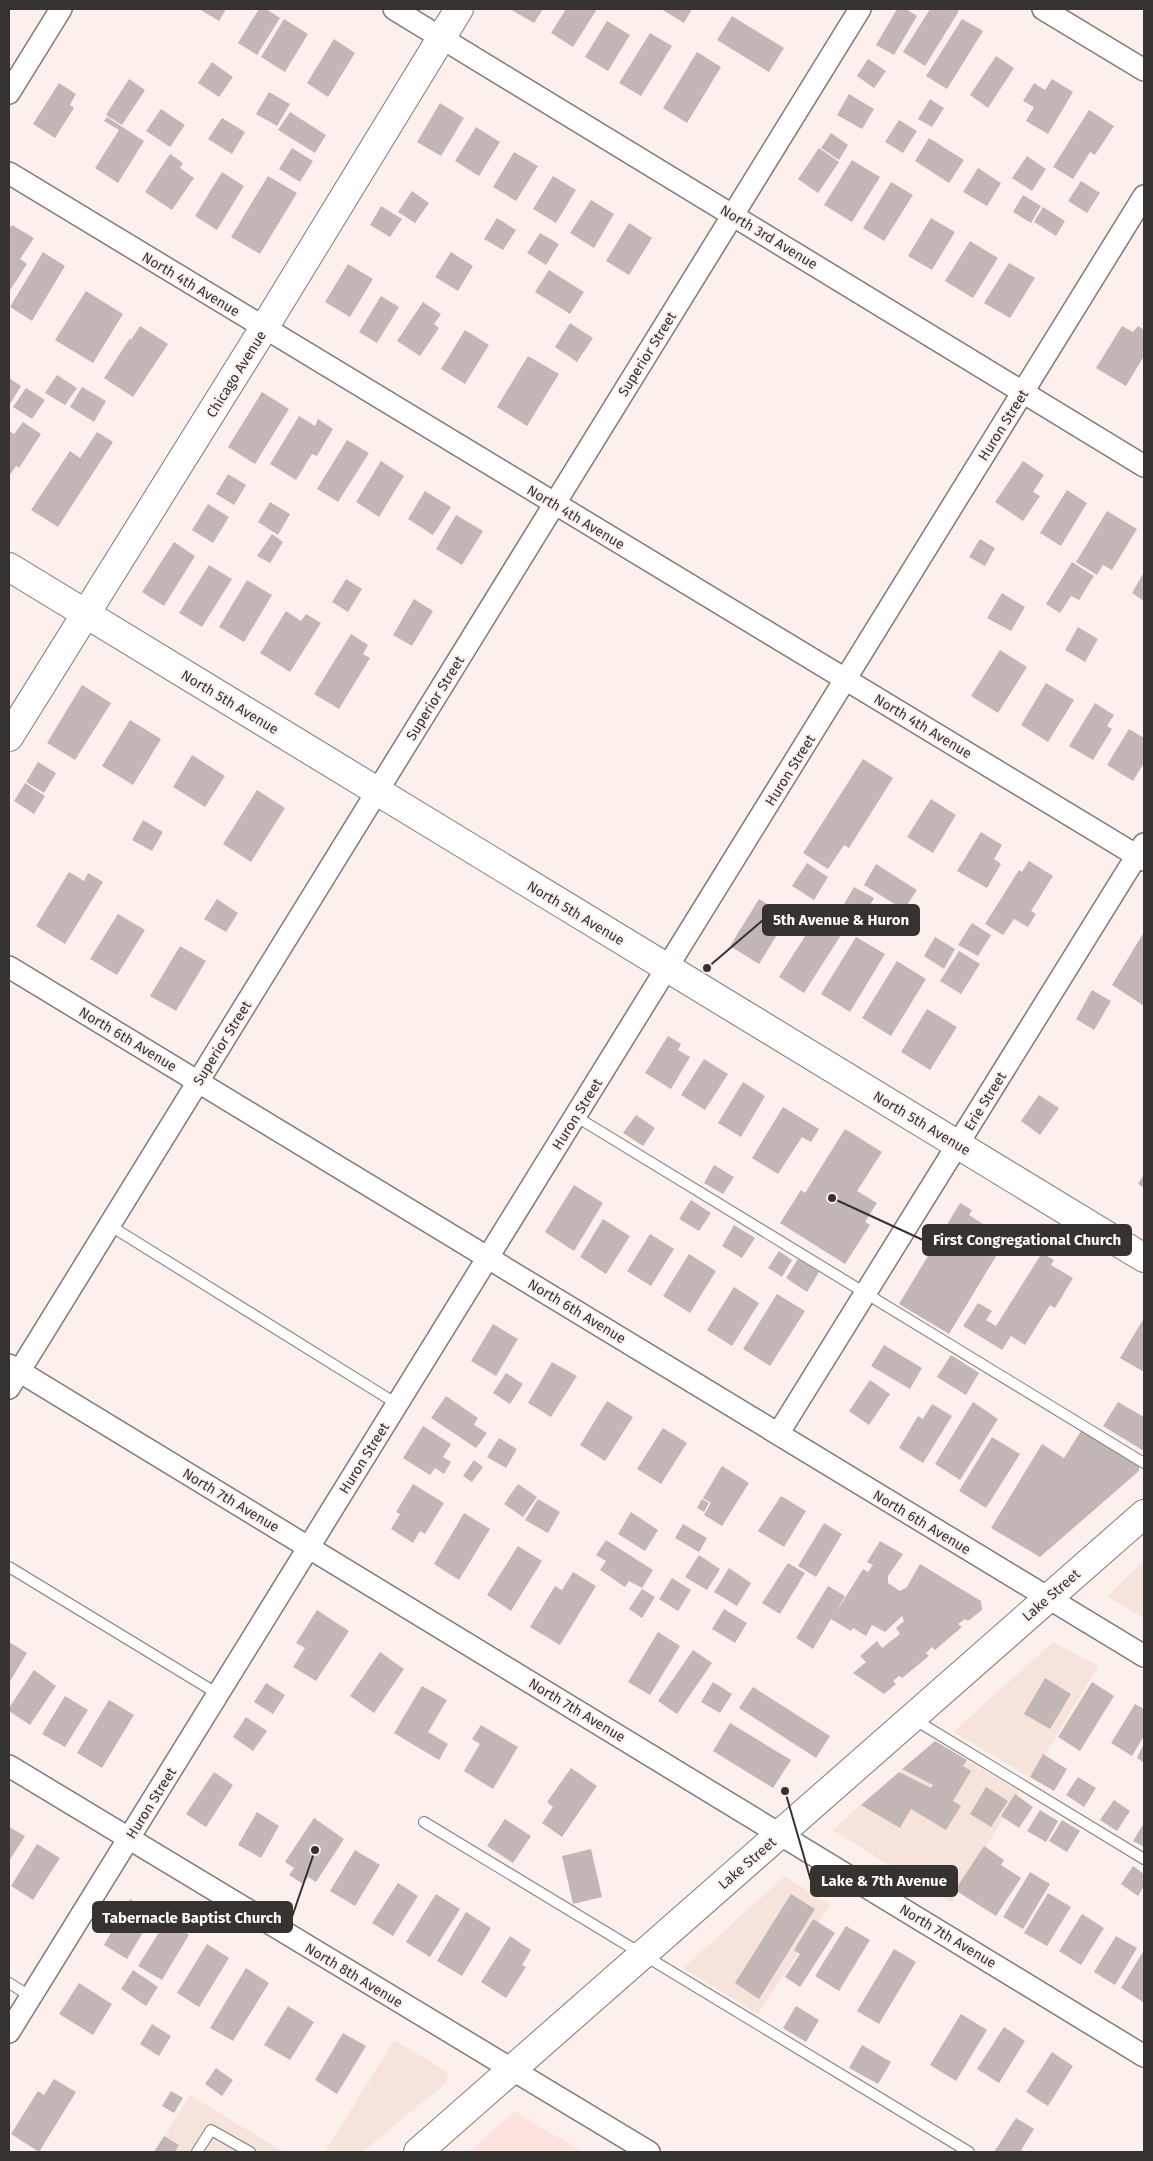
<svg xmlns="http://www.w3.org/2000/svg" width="1153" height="2161" font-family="'Fira Sans',sans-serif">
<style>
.built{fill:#f6e3dc}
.industrial{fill:#fde2df}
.building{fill:#c3b7b6}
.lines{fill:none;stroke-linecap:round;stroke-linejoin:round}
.lane-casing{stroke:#837975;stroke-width:12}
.street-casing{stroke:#837975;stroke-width:24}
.secondary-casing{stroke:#837975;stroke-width:30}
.lane{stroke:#fff;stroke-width:10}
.street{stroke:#fff;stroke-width:21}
.secondary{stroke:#fff;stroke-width:28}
.labels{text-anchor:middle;stroke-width:4;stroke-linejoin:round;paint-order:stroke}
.street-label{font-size:14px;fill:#363230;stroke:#fbf0ec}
.leader{fill:none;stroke:#363230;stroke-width:2}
.callout-dot{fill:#363230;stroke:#fbf0ec;stroke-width:2}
.callout{fill:#363230;stroke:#363230;stroke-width:2}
.callout-label{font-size:15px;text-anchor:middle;font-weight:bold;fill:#fff}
</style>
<rect width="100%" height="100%" fill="#fbf0ec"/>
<!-- built -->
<path class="built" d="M1144 1561V1618L1107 1596Z
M1053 1642 1098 1666 1031 1778 953 1732Z
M935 1741 1020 1792 951 1903 832 1830Z
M785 1876 830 1905 758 2014 683 1968Z
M394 2040 448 2072 446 2083 362 2152H325Z
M190 2095 284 2152H155Z"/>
<!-- industrial -->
<path class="industrial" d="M515 2111V2112L583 2152H468Z"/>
<!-- building -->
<path class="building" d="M199 9H226L219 21Z
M259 9H266L280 18 257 55 238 43Z
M510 9H543L534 23Z
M566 9H597L573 47 551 33Z
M661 9H692L684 23Z
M897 9H906L917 16 894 55 876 45Z
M930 9H955L959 11 925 66 903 52Z
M732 16 784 48 769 72 717 40Z
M284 19 308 34 285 72 261 57Z
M962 19 983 31 947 89 926 76Z
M607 21 630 35 608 71 585 57Z
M650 33 672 46 641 96 619 83Z
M334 39 355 53 328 97 307 83Z
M697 52 721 67 687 123 663 108Z
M996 56 1014 68 988 108 970 95Z
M868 59 886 71 874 88 857 76Z
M212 62 233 77 219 97 198 83Z
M129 79 145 90 122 125 106 115Z
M1052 79 1073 92 1048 134 1026 121 1034 107 1023 101 1034 83 1045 90Z
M59 83 76 94 70 105 74 108 55 138 33 124Z
M269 92 290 104 277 126 256 114Z
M849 94 874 109 862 129 837 115Z
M930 99 944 108 932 127 918 119Z
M440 103 464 118 441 156 417 142Z
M161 109 185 125 170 147 146 131Z
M1089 110 1114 126 1095 155 1090 152 1073 179 1053 167Z
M290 112 326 135 315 153 278 130Z
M107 117 144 141 118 183 95 168 119 130 104 121Z
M222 118 245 132 232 154 208 139Z
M899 120 917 131 903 153 885 142Z
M476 127 500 142 479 176 455 161Z
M831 133 848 145 839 160 821 148Z
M929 138 964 160 949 183 915 161Z
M292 148 313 161 300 182 279 169Z
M819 148 839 162 818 193 798 179Z
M514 152 538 166 516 201 493 187Z
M170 154 183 163 180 168 194 178 172 210 145 192Z
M1027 156 1046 169 1032 191 1012 178Z
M852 160 880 177 852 222 824 205Z
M978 168 1001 183 987 206 963 192Z
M222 172 244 186 217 230 195 216Z
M268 176 297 193 260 254 231 237Z
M553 176 576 190 556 223 533 209Z
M1081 181 1100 193 1087 213 1068 201Z
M891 182 913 195 884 241 863 228Z
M412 191 429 203 415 223 398 212Z
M1023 195 1041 206 1031 223 1013 212Z
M591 200 614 214 594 248 570 233Z
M381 206 402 219 390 237 370 225Z
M1043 207 1065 221 1056 236 1034 222Z
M497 218 516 230 503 250 484 239Z
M931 218 955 232 932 270 908 256Z
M629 223 652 238 629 275 606 261Z
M12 225 34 238 20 259 27 264 11 289 9 288V230Z
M540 233 559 244 546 265 527 253Z
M970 241 998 258 973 298 945 281Z
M43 252 65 266 32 321 10 307Z
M451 252 473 266 458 291 435 277Z
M1009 263 1035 278 1010 318 984 303Z
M348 264 373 279 350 317 325 302Z
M549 270 584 292 570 314 535 292Z
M86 291 123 314 93 363 55 340Z
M381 296 399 307 377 343 359 332Z
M423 302 441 314 434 324 439 328 420 356 397 341Z
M570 323 593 338 577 362 555 347Z
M140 326 168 344 133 397 104 378 130 338 131 340Z
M1122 326 1133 332 1138 326 1144 330V356L1126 386 1096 368Z
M465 330 489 345 465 384 441 369Z
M528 356 559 374 527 426 497 407Z
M57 375 77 388 65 405 45 393Z
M9 378 21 386 10 404 9 403Z
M82 387 106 401 94 422 70 407Z
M26 388 45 400 32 419 13 407Z
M262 392 289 409 255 464 228 447Z
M299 416 315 426 318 419 333 429 317 456 312 454 296 480 270 464Z
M23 422 41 434 19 468 16 466 9 476V431L14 434Z
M97 432 113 442 58 527 31 510 70 451 80 458Z
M347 440 369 453 338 502 317 489Z
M381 461 404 476 379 517 356 502Z
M1023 461 1044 475 1033 492 1040 496 1023 521 995 502Z
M228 474 246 485 234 505 216 494Z
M1067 490 1087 503 1061 546 1040 533Z
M425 491 451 507 433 535 408 519Z
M270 502 290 514 278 535 258 522Z
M208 504 229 517 213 543 192 530Z
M1107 511 1137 529 1112 570 1103 565 1097 575 1076 562Z
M456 515 483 531 462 565 436 549Z
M272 534 283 542 270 563 257 556Z
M980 539 995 548 985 566 969 557Z
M174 542 195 556 164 606 142 592Z
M1072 562 1094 576 1079 600 1071 596 1060 613 1046 604Z
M209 565 232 579 202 627 179 613Z
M1144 572V601L1132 593Z
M346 579 362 589 348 612 332 602Z
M247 580 272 595 244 642 219 627Z
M1002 593 1025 607 1011 631 987 618Z
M414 599 433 611 412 646 393 635Z
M286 611 301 621 306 614 321 623 290 672 260 653Z
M1078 627 1098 639 1085 662 1065 650Z
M351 634 368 645 363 654 370 658 339 709 314 694Z
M1000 650 1027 667 998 713 971 696Z
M1046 683 1074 700 1048 742 1021 725Z
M82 685 111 703 75 760 47 743Z
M1095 703 1114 715 1107 726 1112 729 1093 760 1069 746Z
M130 720 161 739 133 785 102 766Z
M1129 729 1144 738V763L1133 781 1107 765Z
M192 755 225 776 205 807 173 787Z
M863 759 893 778 849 848 844 845 828 869 803 853Z
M38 762 56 773 44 793 26 782Z
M25 783 45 796 34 814 14 801Z
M257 790 285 808 251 862 223 844Z
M931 799 956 815 933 853 907 837Z
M143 820 163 832 152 851 132 840Z
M981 832 1002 845 994 859 1001 864 987 888 957 871Z
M1029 861 1053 876 1031 911 1036 914 1028 927 1014 919 1003 935 985 924 1019 870 1022 872Z
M807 863 828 877 814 900 792 886Z
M876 864 917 890 904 910 864 885Z
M69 872 84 881 88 873 103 882 65 944 36 926Z
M854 887 874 898 863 918 843 906Z
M217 899 238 913 226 932 204 919Z
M759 899 788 917 759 964 730 946Z
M118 914 145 930 117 975 90 959Z
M818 916 843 932 804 993 779 977Z
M972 923 991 935 978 956 958 945Z
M1144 932V1006L1112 985Z
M856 937 885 954 850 1012 821 994Z
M935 937 955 949 944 969 924 956Z
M180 946 206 961 176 1011 150 996Z
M959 951 980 964 961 994 940 981Z
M897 961 926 979 891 1036 862 1018Z
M1092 990 1111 1001 1094 1030 1076 1019Z
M927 1009 957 1027 930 1070 901 1052Z
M668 1036 681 1044 678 1050 690 1057 671 1089 645 1073Z
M704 1059 728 1074 705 1110 681 1095Z
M743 1082 765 1096 741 1137 718 1123Z
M1039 1095 1059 1108 1040 1135 1021 1121Z
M783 1107 819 1129 811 1142 802 1137 778 1174 752 1158Z
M636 1115 655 1128 643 1146 623 1133Z
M845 1129 882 1152 857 1191 877 1203 865 1222 870 1225 845 1264 780 1223 801 1190 805 1193Z
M714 1165 734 1177 723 1194 704 1183Z
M1144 1174V1188L1138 1184Z
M574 1185 603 1203 574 1251 545 1232Z
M691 1200 711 1213 699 1231 679 1219Z
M960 1203 972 1210 969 1215 994 1231 997 1226 1010 1233 949 1334 899 1304Z
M603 1219 630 1236 606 1274 580 1257Z
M734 1225 755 1238 742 1258 722 1246Z
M650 1234 674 1249 651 1286 627 1271Z
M779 1251 792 1260 782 1277 768 1268Z
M1042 1253 1054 1260 1051 1265 1073 1278 1055 1308 1050 1305 1025 1345 1011 1336 1002 1350 963 1326 978 1303 992 1311 986 1320 996 1326Z
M689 1254 716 1271 690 1313 663 1296Z
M798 1259 819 1272 807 1292 786 1278Z
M734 1287 759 1303 732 1346 707 1330Z
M777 1294 805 1311 770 1366 743 1349Z
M1144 1318V1372L1120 1358Z
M493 1324 518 1339 496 1376 471 1361Z
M884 1345 922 1368 910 1389 871 1366Z
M951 1355 979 1373 966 1395 937 1377Z
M552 1362 577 1376 551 1417 528 1403Z
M506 1373 523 1384 510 1404 493 1393Z
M870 1380 890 1394 869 1425 849 1411Z
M446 1396 478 1418 474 1425 487 1433 476 1448 431 1418Z
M607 1401 633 1417 605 1461 580 1445Z
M973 1402 998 1419 960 1480 935 1464Z
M1118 1402 1144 1417V1451L1103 1426Z
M932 1404 952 1416 923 1463 899 1448 918 1416 923 1419Z
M423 1426 451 1444 443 1457 451 1462 444 1474 435 1468 430 1475 403 1458Z
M663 1428 687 1443 661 1484 637 1469Z
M1081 1431 1139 1465V1471L1040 1557 991 1528 1042 1444 1064 1458Z
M992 1437 1020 1454 986 1508 959 1491Z
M499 1438 517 1449 506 1468 487 1457Z
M474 1460 483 1467 472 1482 463 1476Z
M722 1466 749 1483 722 1526 704 1515 711 1503 703 1498Z
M413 1484 444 1503 425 1534 420 1531 413 1543 391 1529 400 1514 396 1512Z
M518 1484 537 1497 523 1517 504 1504Z
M781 1496 806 1511 784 1547 758 1531Z
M538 1499 560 1512 548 1533 525 1520Z
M702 1499 709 1503 704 1512 697 1508Z
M631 1512 658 1530 645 1551 618 1534Z
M464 1513 490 1529 459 1580 434 1564Z
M824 1523 842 1534 816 1577 798 1566Z
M683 1524 707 1538 699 1552 675 1538Z
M606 1540 653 1570 642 1588 629 1581 625 1587 600 1570 606 1561 596 1555Z
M880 1541 903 1554 888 1576V1583L900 1591 907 1587 920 1564 981 1601 982 1610 968 1621 965 1619 958 1624 962 1627 935 1650 932 1647 926 1653 929 1656 902 1678 899 1676 893 1681 896 1684 884 1694 853 1673 866 1662 860 1656 877 1641 882 1648 900 1634 896 1628 904 1621 902 1616 885 1632 872 1625 866 1636 853 1628 851 1631 831 1619 813 1649 796 1638 828 1586 845 1596 835 1614 863 1569 868 1572 873 1565 867 1562Z
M518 1546 542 1561 511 1611 487 1595Z
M699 1555 720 1569 707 1590 685 1577Z
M788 1563 805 1573 780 1614 762 1603Z
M729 1568 751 1583 737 1606 714 1592Z
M573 1572 596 1586 560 1645 530 1627 555 1586 562 1590Z
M672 1578 691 1590 678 1611 659 1599Z
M642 1589 655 1597 642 1618 629 1609Z
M724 1609 747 1623 735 1643 712 1629Z
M317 1610 349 1631 316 1681 293 1667 305 1648 296 1643Z
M658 1632 680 1646 650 1695 628 1682Z
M9 1642 27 1653 9 1683Z
M693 1650 712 1663 677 1714 658 1701Z
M380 1652 404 1669 374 1713 350 1696Z
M34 1670 56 1686 30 1725 9 1711V1708Z
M1045 1678 1071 1694 1050 1729 1024 1714Z
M713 1682 732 1694 720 1713 701 1702Z
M1092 1682 1114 1696 1080 1751 1058 1737Z
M266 1683 285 1695 273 1714 254 1702Z
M422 1686 447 1700 428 1732 448 1744 439 1760 394 1733Z
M753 1687 830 1736 816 1758 739 1708Z
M65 1696 88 1710 65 1747 42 1734Z
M109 1700 134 1715 102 1768 77 1753Z
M1135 1704 1144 1709V1736L1132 1756 1111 1743Z
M246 1717 267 1731 253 1751 233 1737Z
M730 1723 791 1760 773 1788 713 1751Z
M481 1725 518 1747 493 1789 464 1771 480 1744 472 1739Z
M935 1741 967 1760 963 1766 971 1771 953 1801 961 1806 946 1830 911 1809 900 1828 861 1805 899 1772 931 1788 933 1785 902 1769Z
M1144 1743V1763L1137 1758Z
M1043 1754 1067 1769 1054 1791 1030 1777Z
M571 1768 597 1786 562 1837 542 1823 553 1807 547 1802Z
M214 1772 233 1785 206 1827 186 1814Z
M1078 1777 1096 1788 1084 1807 1066 1795Z
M986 1787 1008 1801 991 1827 970 1814Z
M1015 1794 1033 1807 1019 1828 1001 1816Z
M1114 1800 1130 1811 1117 1831 1100 1820Z
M1040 1810 1058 1821 1046 1842 1027 1831Z
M257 1812 279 1826 261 1858 238 1845Z
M314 1818 344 1839 316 1882 308 1877 303 1884 289 1875 294 1868 285 1862Z
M505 1819 531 1836 513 1863 487 1846Z
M1062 1820 1080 1831 1067 1852 1049 1841Z
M1144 1823V1847L1133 1841Z
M9 1827 25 1836 9 1861Z
M37 1844 60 1858 33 1900 11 1886Z
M984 1846 1004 1860 1001 1865 1021 1878 996 1916 955 1890Z
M591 1849 602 1897 573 1904 562 1856Z
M355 1850 380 1865 355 1906 330 1891Z
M1133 1866 1144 1874V1886L1138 1896 1121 1884Z
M1030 1872 1050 1884 1023 1929 1003 1917Z
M398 1883 418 1896 393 1936 372 1923Z
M1048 1893 1071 1907 1047 1946 1024 1933Z
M436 1894 460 1909 430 1957 406 1942Z
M791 1894 815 1909 759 1999 735 1983Z
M130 1899 154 1914 127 1959 104 1945Z
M466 1912 491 1928 462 1976 437 1961Z
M1082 1914 1104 1928 1081 1965 1059 1951Z
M813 1919 835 1933 800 1987 785 1977 800 1954 794 1950Z
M166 1921 189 1935 162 1980 138 1966Z
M846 1926 870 1940 839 1991 815 1976Z
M510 1936 531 1950 522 1965 526 1967 506 1998 481 1982Z
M1116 1936 1137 1948 1115 1985 1094 1972Z
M207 1944 229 1958 199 2007 177 1993Z
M894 1949 916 1962 879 2024 857 2011Z
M1144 1950V1999L1143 2002 1121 1988Z
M246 1968 269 1983 233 2041 210 2028Z
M133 1970 158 1987 146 2006 121 1989Z
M79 1983 112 2004 93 2035 59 2014Z
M288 2006 314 2022 290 2060 264 2045Z
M796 2006 819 2020 806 2042 783 2028Z
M961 2014 987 2030 956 2081 930 2065Z
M152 2024 171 2036 159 2056 140 2044Z
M1004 2027 1025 2041 999 2083 977 2069Z
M343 2033 366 2046 337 2094 315 2080Z
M862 2045 891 2062 878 2084 849 2068Z
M1052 2052 1073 2066 1048 2106 1026 2092Z
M216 2068 233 2080 222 2096 205 2084Z
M54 2079 76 2092 39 2152 11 2134 38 2091 44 2095Z
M171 2091 183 2098 174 2113 162 2106Z
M1016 2118 1034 2129 1020 2152H994Z
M164 2136 179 2145 175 2152H154Z"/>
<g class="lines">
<!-- lane casing -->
<g class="lane-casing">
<path id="lane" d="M575 1116 1144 1463
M109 1225 397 1404
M9 1567 218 1694
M912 1718 1144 1859
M424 1822 969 2152
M9 1983 30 1996
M197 2152 211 2130 250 2152"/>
</g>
<!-- street casing -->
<g class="street-casing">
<path id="street" d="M394 9 1144 466
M1043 9 1144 70
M9 93 61 9
M9 173 1144 860
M9 967 1144 1656
M9 1365 1144 2056
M9 1388 860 9
M778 1434 1144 844
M9 1766 649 2152
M9 2032 1144 196"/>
</g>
<!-- secondary casing -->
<g class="secondary-casing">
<path id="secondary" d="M9 567 1144 1258
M9 737 264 328 459 9
M418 2152 1144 1514"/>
</g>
<!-- lane -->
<use href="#lane" class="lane"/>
<!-- street -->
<use href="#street" class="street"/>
<!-- secondary -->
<use href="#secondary" class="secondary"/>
</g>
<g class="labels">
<!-- street labels -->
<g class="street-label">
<text transform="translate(769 237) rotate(31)" y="5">North 3rd Avenue</text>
<text transform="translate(191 284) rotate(31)" y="5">North 4th Avenue</text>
<text transform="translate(647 354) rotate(-58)" y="5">Superior Street</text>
<text transform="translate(236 374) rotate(-58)" y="5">Chicago Avenue</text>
<text transform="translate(1003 425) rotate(-58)" y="5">Huron Street</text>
<text transform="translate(576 517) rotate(31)" y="5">North 4th Avenue</text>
<text transform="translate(435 698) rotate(-58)" y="5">Superior Street</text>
<text transform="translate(230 702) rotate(31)" y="5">North 5th Avenue</text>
<text transform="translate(923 726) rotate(31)" y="5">North 4th Avenue</text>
<text transform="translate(790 770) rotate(-58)" y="5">Huron Street</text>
<text transform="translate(576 913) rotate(31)" y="5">North 5th Avenue</text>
<text transform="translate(128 1039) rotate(31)" y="5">North 6th Avenue</text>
<text transform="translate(222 1043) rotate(-58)" y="5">Superior Street</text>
<text transform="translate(985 1101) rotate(-58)" y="5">Erie Street</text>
<text transform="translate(577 1114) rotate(-58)" y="5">Huron Street</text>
<text transform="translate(922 1123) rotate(31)" y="5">North 5th Avenue</text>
<text transform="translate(577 1311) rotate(31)" y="5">North 6th Avenue</text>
<text transform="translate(364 1458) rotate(-58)" y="5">Huron Street</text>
<text transform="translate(231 1500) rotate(31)" y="5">North 7th Avenue</text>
<text transform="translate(922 1522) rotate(31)" y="5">North 6th Avenue</text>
<text transform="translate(1051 1595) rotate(-41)" y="5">Lake Street</text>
<text transform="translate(577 1710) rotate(31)" y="5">North 7th Avenue</text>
<text transform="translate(151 1803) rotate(-58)" y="5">Huron Street</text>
<text transform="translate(747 1863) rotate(-41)" y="5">Lake Street</text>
<text transform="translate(948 1936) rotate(31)" y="5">North 7th Avenue</text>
<text transform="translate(354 1975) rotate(31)" y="5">North 8th Avenue</text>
</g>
</g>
<!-- callouts -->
<path class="leader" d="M707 968L763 920M832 1198L923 1240M785 1791L811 1881M315 1850L292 1917"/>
<g class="callout-dot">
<circle cx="707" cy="968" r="5"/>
<circle cx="832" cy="1198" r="5"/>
<circle cx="785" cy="1791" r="5"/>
<circle cx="315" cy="1850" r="5"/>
</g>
<g class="callout">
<rect x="763" y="905" width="156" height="30" rx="5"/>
<rect x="923" y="1225" width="208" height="30" rx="5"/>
<rect x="811" y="1866" width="146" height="30" rx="5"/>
<rect x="93" y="1902" width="199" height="30" rx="5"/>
</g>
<g class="callout-label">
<text x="841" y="925">5th Avenue &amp; Huron</text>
<text x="1027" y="1245">First Congregational Church</text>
<text x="884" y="1886">Lake &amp; 7th Avenue</text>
<text x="192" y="1923">Tabernacle Baptist Church</text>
</g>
<!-- border -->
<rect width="1153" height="2161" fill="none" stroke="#363230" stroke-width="20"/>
</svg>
